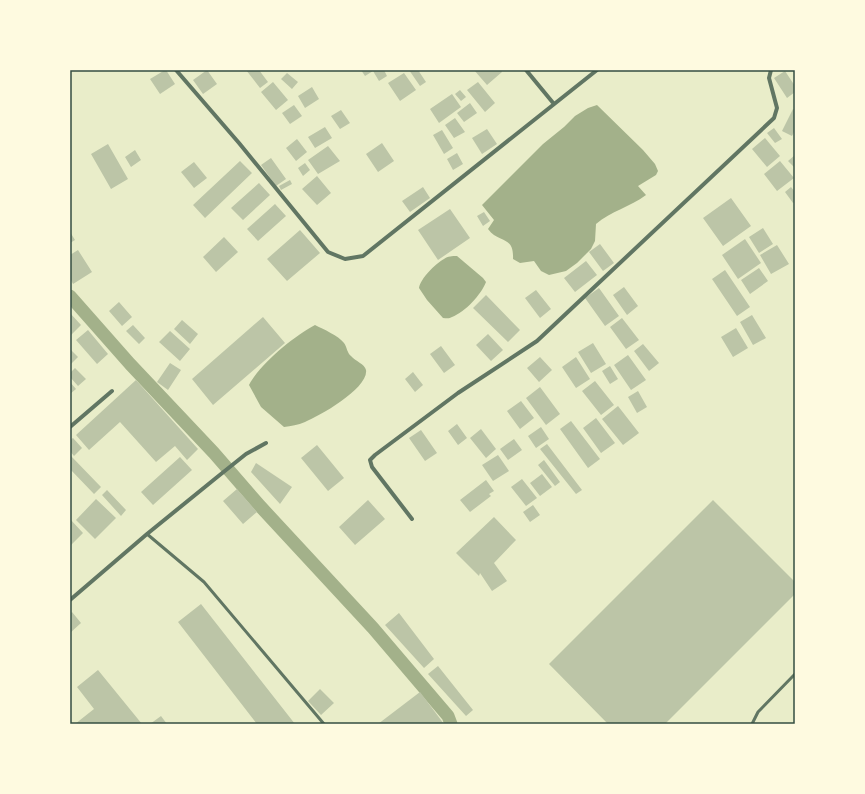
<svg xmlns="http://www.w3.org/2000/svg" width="865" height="794" font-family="'Fira Sans Condensed',sans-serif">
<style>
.water{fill:#a3b18a}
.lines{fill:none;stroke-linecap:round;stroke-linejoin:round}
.canal{stroke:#a3b18a;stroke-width:13}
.building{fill:#bcc5a7}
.service{stroke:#617663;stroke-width:3}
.minor{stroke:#617663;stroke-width:4}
.neatline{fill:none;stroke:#344e41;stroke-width:1.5}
</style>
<rect width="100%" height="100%" fill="#e9edc9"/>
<!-- water -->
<path class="water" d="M597 105 643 150 655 164 658 171 656 175 638 186 646 195C630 207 611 211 596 224L595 241 591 249 577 263 566 271 549 275 541 271 534 261 520 263 513 259C514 235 499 244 488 229L494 220 482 205 543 144 564 127 575 116 588 108Z
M457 256 483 278 486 282C481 295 465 312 452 317 449 319 446 318 443 318L427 300 419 288C421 278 435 264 444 259 448 256 452 256 457 256Z
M315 325C323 329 339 336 344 343 347 347 347 353 351 356 355 361 365 364 366 370 369 388 320 416 305 422 298 425 291 426 284 427L261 407 249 385C260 364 294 336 315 325Z"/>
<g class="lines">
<!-- canal -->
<path class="canal" d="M70 296 130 364 214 453 260 506 373 628 448 716 451 724"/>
</g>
<!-- building -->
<path class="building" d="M165 70H166L175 84 160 94 150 79Z
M207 70 217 84 203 94 193 80Z
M246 70H259L268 82 260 88Z
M361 70H384L387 76 379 81 373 71 365 76Z
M409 70H418L426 82 420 86Z
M474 70H501L502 72 487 85Z
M785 71 795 86V92L787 98 774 78Z
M287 73 298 82 292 89 281 79Z
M404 73 416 90 400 101 388 83Z
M273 82 288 100 276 110 261 92Z
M478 82 495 103 485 112 467 90Z
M312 87 319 99 305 108 298 96Z
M460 90 466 97 461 101 455 94Z
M452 94 461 107 439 123 430 109Z
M470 103 477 113 464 122 457 113Z
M294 105 302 116 290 124 282 113Z
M793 109 795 110V130L792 136 782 131Z
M341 110 350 123 340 129 331 116Z
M455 118 465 132 454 138 445 125Z
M325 127 332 138 315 148 308 137Z
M774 128 782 139 775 143 767 133Z
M487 129 497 144 482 154 472 138Z
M442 130 453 148 444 154 433 135Z
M765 138 780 156 767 167 752 149Z
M297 139 307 152 296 161 286 148Z
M382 143 394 161 378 172 366 154Z
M108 144 128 179 111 189 91 154Z
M328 146 340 161 318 174 308 160Z
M135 150 141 160 131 167 125 157Z
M457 153 463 164 453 170 447 159Z
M795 155V168L788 161Z
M271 158 286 179 276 186 261 165Z
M240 161 252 173 205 218 193 205Z
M780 161 794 178 777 191 764 174Z
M194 162 207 178 194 188 181 172Z
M305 163 310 170 303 176 298 168Z
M317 176 331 193 317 205 302 189Z
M290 180 292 184 281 190 279 186Z
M259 183 270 195 243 220 231 208Z
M423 187 430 198 410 212 402 201Z
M791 187 795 192V202L793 203 785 192Z
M731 198 751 226 723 246 703 218Z
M275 204 286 216 258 241 247 229Z
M450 209 470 238 438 260 418 230Z
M484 212 490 221 483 226 477 216Z
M763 228 773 244 759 253 749 237Z
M300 230 320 253 287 281 267 259Z
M70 232 75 240 70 243Z
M224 237 238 252 216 272 203 257Z
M745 239 761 263 738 279 722 255Z
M600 244 614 263 603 271 589 252Z
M777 245 789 264 771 274 760 255Z
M78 250 92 272 73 284 70 278V255Z
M586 261 597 275 575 292 564 278Z
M759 268 768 281 750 294 741 280Z
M725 270 750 307 737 316 712 279Z
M624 287 638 306 627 315 613 295Z
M599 288 619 316 605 326 585 298Z
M536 290 551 309 540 318 525 298Z
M486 295 520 330 508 342 473 308Z
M119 302 132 317 122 326 109 311Z
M70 313 81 325 70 336Z
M752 315 766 338 753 345 740 322Z
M263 317 285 343 213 405 192 379Z
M622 318 639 340 626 349 610 327Z
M182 320 198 334 190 344 174 329Z
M133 325 145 338 139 344 126 331Z
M736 328 748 348 733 357 721 337Z
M88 330 108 354 97 364 76 340Z
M170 331 190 349 180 361 159 342Z
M488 334 503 350 491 361 476 345Z
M593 343 606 364 591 373 578 352Z
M643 344 659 363 649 371 634 351Z
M441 346 455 365 444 373 430 354Z
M70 349 78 357 70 365Z
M628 355 646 380 631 390 614 365Z
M540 357 552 370 539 382 527 368Z
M576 357 590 379 576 388 562 367Z
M170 363 181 370 168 390 157 382Z
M610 366 618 379 610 384 602 371Z
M75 368 86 379 78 386 70 377V373Z
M413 372 423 385 415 392 405 379Z
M136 380 198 449 187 460 175 446 156 462 120 422 89 450 76 435Z
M595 381 614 405 601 415 582 391Z
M70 382 76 389 70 394Z
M540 387 560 414 546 425 526 398Z
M638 391 647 407 637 413 628 397Z
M521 401 534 418 520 429 507 411Z
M618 406 639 433 623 445 602 419Z
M596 418 615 443 601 453 583 428Z
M571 421 600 459 588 468 560 429Z
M457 424 467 438 458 445 448 431Z
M541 427 549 439 536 448 528 436Z
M481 429 496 449 486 458 470 438Z
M421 430 437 453 425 461 409 438Z
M73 438 82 448 74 456 70 451V440Z
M514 439 522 450 508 460 500 449Z
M547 444 582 490 576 494 540 449Z
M317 445 344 478 328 491 301 458Z
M70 455 101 487 94 494 70 469Z
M498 455 509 471 493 481 482 465Z
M180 457 192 470 153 505 141 492Z
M544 460 560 482 555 486 538 465Z
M256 463 292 487 280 504 251 472Z
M542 474 552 487 540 496 530 483Z
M522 479 537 498 526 506 511 487Z
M486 480 494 491 489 494 491 496 470 512 460 500Z
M237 489 257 512 243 524 223 501Z
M107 490 126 510 121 516 102 495Z
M96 499 116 518 95 539 76 520Z
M368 500 385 519 355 545 339 527Z
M713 500 795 582V594L665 724H608L549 664Z
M533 505 540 515 530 522 523 512Z
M494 517 516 540 494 563 507 581 492 591 480 573 479 576 456 553Z
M70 519 83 533 70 546Z
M201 604 295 724H257L178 622Z
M72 612 81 623 70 633V614Z
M399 613 434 659 424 668 385 625Z
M438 666 473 710 466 716 428 674Z
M98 670 142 724H75L94 709 77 687Z
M320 689 334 703 321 715 308 701Z
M420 692 444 724H378Z
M161 716 167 724H150Z"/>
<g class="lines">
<!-- service -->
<path class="service" d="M147 534 204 582 324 724
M752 724 758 712 795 674"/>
<!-- minor -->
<path class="minor" d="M176 70 239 143 328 252 345 259 363 256 597 70
M526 70 554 104
M70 427 112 391
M412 519 372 467 370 460 375 455 458 393 537 341 774 118 777 108 769 78 771 70
M70 600 147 534 216 478 246 454 266 443"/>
</g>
<!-- border -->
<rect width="865" height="794" fill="none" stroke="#fefae0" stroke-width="142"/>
<rect x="71" y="71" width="723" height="652" class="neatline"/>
</svg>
